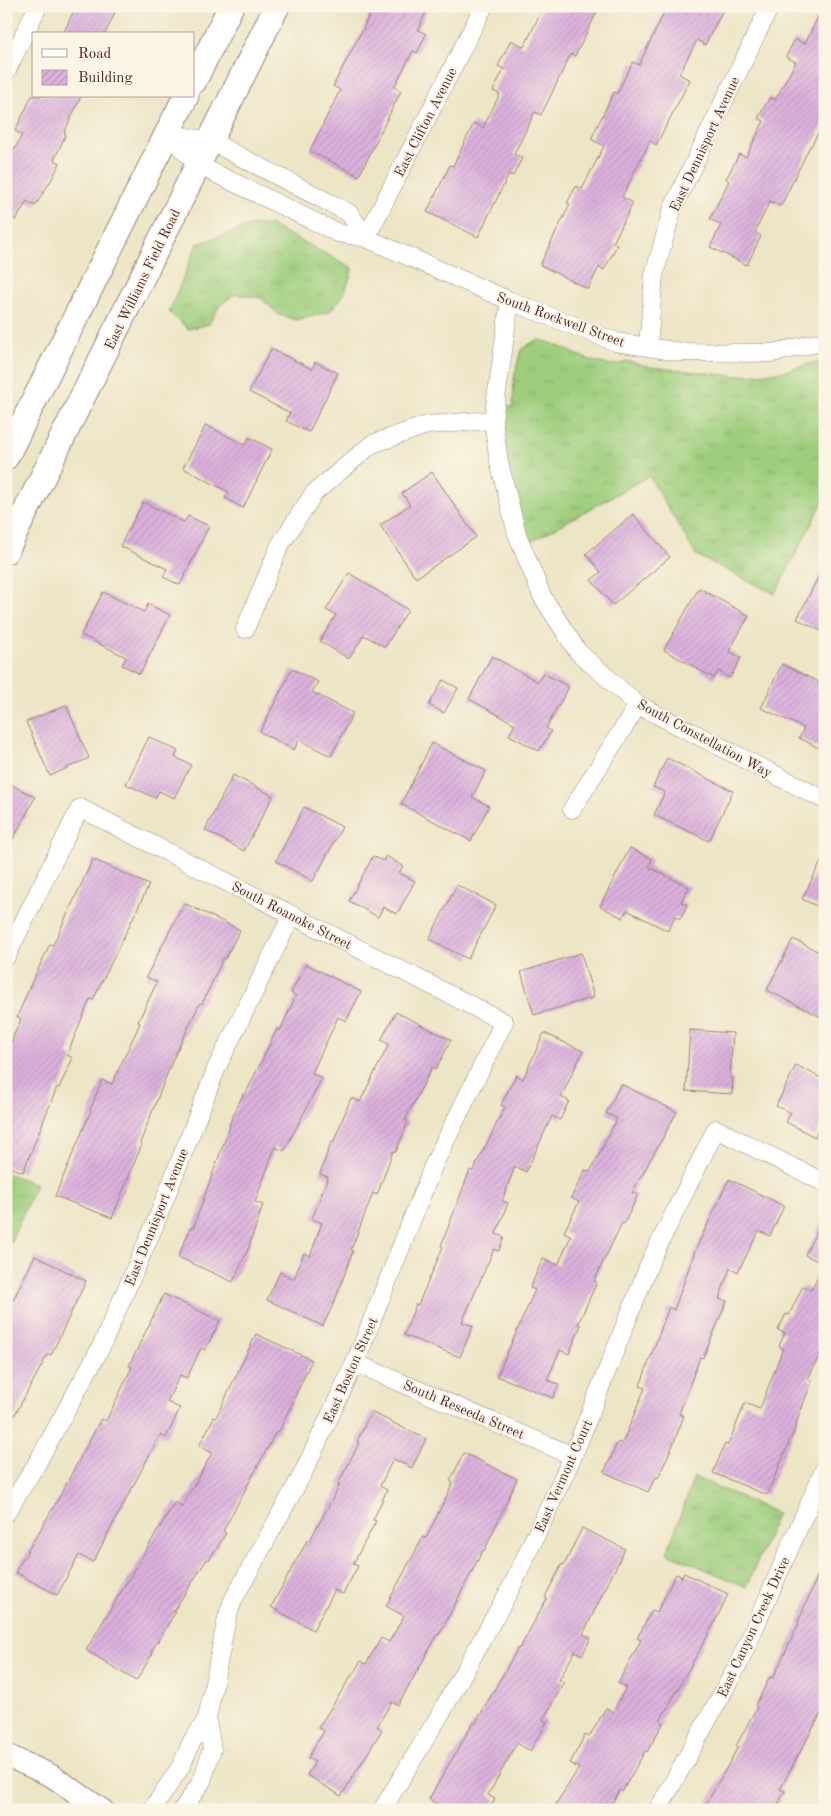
<svg xmlns="http://www.w3.org/2000/svg" width="831" height="1816" font-family="'Old Standard TT',serif">
<style>
.grass{fill:url(#grass-tufts);stroke:#747654}
.building{fill:url(#building-hatch)}
.lines{fill:none;stroke-linecap:round;stroke-linejoin:round}
.minor-casing{stroke:#9b8278;stroke-width:19}
.tertiary-casing{stroke:#9b8278;stroke-width:24}
.secondary-casing{stroke:#9b8278;stroke-width:27}
.minor{stroke:#fff;stroke-width:18}
.tertiary{stroke:#fff;stroke-width:22}
.secondary{stroke:#fff;stroke-width:25}
.labels{text-anchor:middle;stroke-width:4;stroke-linejoin:round;paint-order:stroke}
.street-label{font-size:14px;fill:#4a1f2b;stroke:#fcf5e5}
</style>
<defs>
<pattern id="grass-tufts" width="24" height="20" patternUnits="userSpaceOnUse" patternTransform="scale(1.25)"><rect width="24" height="20" fill="#9ece7d"/><path d="M3 7l-1-3M5 7V3M7 7l1-3M15 17l-1-3M17 17v-4M19 17l1-3" fill="none" stroke="#8ab06c"/></pattern>
<pattern id="building-hatch" width="6" height="6" patternUnits="userSpaceOnUse" patternTransform="scale(1.25)"><rect width="6" height="6" fill="#dbb1dd"/><path d="M-1 1l2-2M0 6l6-6M5 7l2-2" fill="none" stroke="#bd98be"/></pattern>
</defs>
<rect width="100%" height="100%" fill="#fcf5e5"/>
<filter id="ink" filterUnits="userSpaceOnUse"><feTurbulence type="fractalNoise" baseFrequency=".02" numOctaves="2"/><feDisplacementMap in="SourceGraphic" scale="10" xChannelSelector="R" yChannelSelector="G"/><feConvolveMatrix kernelMatrix="1 2 1 2 8 2 1 2 1" color-interpolation-filters="sRGB"/></filter>
<filter id="wash" filterUnits="userSpaceOnUse"><feTurbulence type="fractalNoise" baseFrequency=".0096" numOctaves="4" result="noise"/><feDisplacementMap in="SourceGraphic" scale="20" xChannelSelector="R" yChannelSelector="G"/><feGaussianBlur stdDeviation="1.12" result="paint"/><feColorMatrix in="noise" values="0 0 0 0 0 0 0 0 0 0 0 0 0 0 0 0 0 1.4 0 .05"/><feComposite in="paint" operator="in"/></filter>
<g filter="url(#wash)">
<rect width="100%" height="100%" fill="#ece5c6"/>
<!-- grass -->
<path class="grass" d="M253 225H270L353 268 344 295 329 312 297 320 279 315 261 298 235 294 220 305 209 324 188 329 169 312 197 244Z
M540 340C565 344 601 375 627 361L651 367 735 376 779 372 825 360V498L775 594 696 555 649 476 530 542C512 499 503 453 507 406L513 407 514 378 521 350 534 341Z
M6 1173 36 1184 6 1253Z
M694 1477 777 1513 747 1587 667 1553Z"/>
<g id="blocks">
<!-- building -->
<path class="building" d="M76 6H118L105 34H63Z
M373 6H429L418 30 426 34 417 53 413 51 394 87 401 91 359 176 310 151 340 90 333 86 364 27Z
M544 6H600L575 56 571 54 541 115 535 112 514 154 522 158 513 176 509 174 478 237 427 212 450 165 453 166 474 123 483 128 500 94 493 91 504 69 498 66 511 40 524 47Z
M667 6H725L705 45 697 40 679 74 690 80 656 145 650 141 622 197 633 203 613 243 617 245 604 270 599 267 588 289 540 265 570 204 567 203 576 186 582 189 604 146 591 139 614 92 617 93 633 62 639 65Z
M823 6H825V121L811 146H810L781 206 770 201 755 232 761 236 747 265 710 247 721 225 710 219 729 181 726 179 739 154 746 157 764 121 758 118 770 97 775 100 796 62 786 57 795 39 805 44Z
M32 96H81L64 133 66 134 54 160 60 163 53 177 35 206 27 201 16 220 6 214V166L22 135 15 131Z
M271 349 312 369 315 362 338 373 309 432 286 421 290 413 249 392Z
M206 425 245 445 249 437 272 449 243 508 225 498 229 492 183 468Z
M432 472 476 537 416 578 380 525 410 505 402 493Z
M143 502 184 522 188 516 209 526 180 585 163 577 167 569 120 546Z
M633 514 670 557 613 605 591 580 601 572 586 554Z
M825 564V633L797 619Z
M349 573 408 610 385 647 364 635 349 659 320 641 336 615 326 610Z
M699 588 749 616 729 651 741 658 730 678 718 671 714 678 664 650Z
M103 592 144 612 148 604 170 615 140 674 122 665 126 657 81 635Z
M492 656 538 682 543 673 569 687 546 728 551 731 539 751 509 735 515 724 469 699Z
M782 664 825 685V735L819 748 799 738 804 728 761 708Z
M292 669 318 682 312 692 353 713 331 756 299 740 294 750 260 732Z
M443 680 458 688 444 713 429 705Z
M66 705 89 758 50 776 26 722Z
M149 737 178 751 175 757 191 765 174 798 159 791 155 798 126 784Z
M432 743 486 771 472 797 489 806 471 841 401 804Z
M667 758 733 791 709 841 654 815 665 792 653 787Z
M233 775 273 796 244 851 205 830Z
M6 782 35 797 6 853Z
M304 807 342 827 313 881 276 861Z
M630 848 652 859 649 867 689 887 681 902 687 905 680 919 675 916 668 931 627 910 623 918 600 906Z
M825 854V910L802 899Z
M373 856 383 861 386 856 403 866 399 873 415 881 397 914 383 907 378 917 349 901Z
M93 859 149 885 93 1000 90 999 67 1055 73 1058 59 1088 57 1087 23 1172 6 1166V1053L21 1019 17 1017 30 986 50 944 53 945Z
M457 885 496 905 468 959 429 939Z
M184 903 240 930 225 959 223 958 202 1004 200 1003 173 1059 140 1143 142 1144 112 1218 55 1196 91 1111 90 1110 102 1080 112 1084 140 1023 138 1022 157 982 146 977Z
M793 939 825 955V1019L767 990Z
M581 953 594 997 534 1015 521 972Z
M306 964 361 992 346 1021 338 1017 312 1073 322 1078 284 1151 275 1147 255 1202 263 1205 247 1252 233 1282 178 1257 191 1227 193 1228 230 1126 229 1125 243 1094 245 1095 277 1029 280 1031 296 996 291 993Z
M396 1012 451 1040 436 1069 432 1067 405 1120 408 1121 396 1152 393 1151 377 1195 373 1193 351 1250 353 1251 336 1298 323 1326 267 1300 280 1272 294 1279 304 1253 310 1256 322 1223 312 1219 328 1177 320 1174 331 1142 333 1143 351 1098 360 1102 389 1044 381 1040Z
M690 1030 733 1033 730 1078H733L732 1094 686 1091Z
M544 1033 583 1051 561 1097 569 1101 560 1120 552 1116 526 1172 515 1166 502 1201 508 1203 496 1234 504 1237 499 1251 494 1249 462 1322 473 1326 460 1357 404 1335 416 1304 418 1305 443 1247 441 1246 470 1170 473 1171 505 1107 501 1105 516 1075 523 1079Z
M796 1065 825 1080V1117L815 1137 786 1122 791 1113 776 1106Z
M621 1084 677 1112 632 1193 638 1195 624 1224 622 1223 594 1281 597 1282 578 1324 581 1325 569 1354 560 1350 547 1380 559 1384 553 1398 497 1376 535 1290 530 1288 543 1258 558 1265 571 1236 564 1232 579 1202 571 1198 585 1170 590 1172 617 1119 606 1113Z
M729 1179 784 1206 770 1236 759 1231 738 1272 730 1268 719 1299 727 1301 703 1358 700 1357 679 1414 684 1416 672 1447 658 1478 656 1477 648 1492 604 1472 618 1442 622 1444 645 1388 640 1386 669 1307 674 1310 695 1251Z
M825 1215V1343L808 1379 812 1381 796 1423 797 1424 767 1495 713 1473 725 1444 728 1445 745 1403 760 1409 783 1348 779 1346 785 1333 778 1330 786 1314 789 1315 803 1286 811 1290 824 1264 805 1255Z
M35 1256 86 1281 51 1355 48 1354 6 1431V1297L13 1300Z
M164 1294 220 1321 205 1350 201 1348 187 1378 180 1375 167 1402 180 1408 166 1438 160 1435 93 1562 79 1555 57 1595 15 1572 56 1503 101 1419 106 1421 132 1367 129 1366Z
M256 1334 312 1360 278 1433 276 1432 223 1531 226 1533 209 1560 207 1559 173 1612 175 1613 151 1652 153 1653 136 1681 86 1650 175 1502 182 1507 212 1453 199 1446 214 1417 216 1418Z
M371 1412 426 1439 412 1468 393 1459 380 1486 387 1490 373 1520 376 1521 353 1564 358 1566 343 1594 335 1590 313 1630 271 1607 308 1539 310 1540 340 1485 338 1484 359 1443 357 1442Z
M464 1453 517 1479 484 1551 483 1550 439 1635 438 1634 398 1705 392 1702 377 1726 382 1730 341 1796 307 1775 315 1762 308 1758 324 1731 318 1728 361 1661 366 1664 381 1638 389 1642 404 1616 386 1606 423 1537 426 1538 453 1483 450 1481Z
M582 1528 625 1549 583 1634 591 1638 582 1655 575 1651 559 1680 564 1682 543 1720 547 1722 530 1751 517 1743 488 1795 495 1799 489 1810H447L429 1799 473 1723 475 1724 518 1648H520L547 1598 545 1597 562 1564 564 1565Z
M824 1561 825 1706 780 1789 785 1791 775 1810H703L738 1747 736 1746 757 1707 755 1706 770 1677 773 1678 799 1623 798 1622Z
M684 1573 728 1594 714 1624 660 1721 663 1723 647 1752 645 1751 622 1792 620 1790 608 1810H552L579 1768 570 1763 585 1735 589 1737 606 1708 613 1712 626 1687 618 1683 641 1640 637 1638 652 1610 657 1612 676 1574 682 1577Z"/>
</g>
</g>
<g filter="url(#ink)">
<use href="#blocks" fill-opacity="0" stroke="#9b8278" stroke-width="1"/>
<g class="lines">
<!-- minor casing -->
<g class="minor-casing">
<path id="minor" d="M6 72 38 6
M168 134 198 165 338 233 366 238 510 301 616 342 680 352 773 353 825 341
M168 134 210 141 349 213 366 238
M366 238 484 6
M510 301 493 420 499 462 517 534 542 596 578 652 638 705 825 800
M648 347 654 275 673 207 770 6
M245 629 280 545 314 493 372 444 427 425 493 420
M572 809 638 705
M6 957 80 808 504 1022 434 1164 355 1363 302 1475 233 1600 227 1618 207 1719 212 1749 202 1781 182 1810
M355 1363 573 1456
M6 1513 36 1465 101 1347 155 1224 217 1067 292 915
M152 1810 181 1766 192 1741 207 1719
M382 1810 441 1713 512 1586 573 1456 651 1260 716 1129 825 1183
M658 1810 739 1663 825 1468"/>
</g>
<!-- tertiary casing -->
<g class="tertiary-casing">
<path id="tertiary" d="M6 1755 52 1776 102 1810"/>
</g>
<!-- secondary casing -->
<g class="secondary-casing">
<path id="secondary" d="M194 81 231 6
M6 457 186 96
M6 551 277 6"/>
</g>
<!-- minor -->
<use href="#minor" class="minor"/>
<!-- tertiary -->
<use href="#tertiary" class="tertiary"/>
<!-- secondary -->
<use href="#secondary" class="secondary"/>
</g>
</g>
<g class="labels">
<!-- street labels -->
<g class="street-label">
<text transform="translate(425 122) rotate(-63)" y="5">East Clifton Avenue</text>
<text transform="translate(704 144) rotate(-65)" y="5">East Dennisport Avenue</text>
<text transform="translate(142 279) rotate(-64)" y="5">East Williams Field Road</text>
<text transform="translate(561 319) rotate(20)" y="5">South Rockwell Street</text>
<text transform="translate(705 738) rotate(28)" y="5">South Constellation Way</text>
<text transform="translate(292 915) rotate(27)" y="5">South Roanoke Street</text>
<text transform="translate(156 1217) rotate(-68)" y="5">East Dennisport Avenue</text>
<text transform="translate(350 1370) rotate(-66)" y="5">East Boston Street</text>
<text transform="translate(464 1409) rotate(23)" y="5">South Reseeda Street</text>
<text transform="translate(563 1476) rotate(-66)" y="5">East Vermont Court</text>
<text transform="translate(753 1627) rotate(-65)" y="5">East Canyon Creek Drive</text>
</g>
</g>
<!-- margin -->
<rect width="831" height="1816" fill="none" stroke="#fcf5e5" stroke-width="25"/>
<!-- legend -->
<rect x="32" y="32" width="162" height="65" fill="#fcf5e5" stroke="#b59f9b"/>
<rect x="42" y="49" width="25" height="8" fill="#ffffff" stroke="#b59f9b"/>
<text x="78" y="58" font-size="15" fill="#4a1f2b">Road</text>
<rect x="42" y="70" width="25" height="15" fill="url(#building-hatch)" stroke="#b59f9b"/>
<text x="78" y="82" font-size="15" fill="#4a1f2b">Building</text>
</svg>
